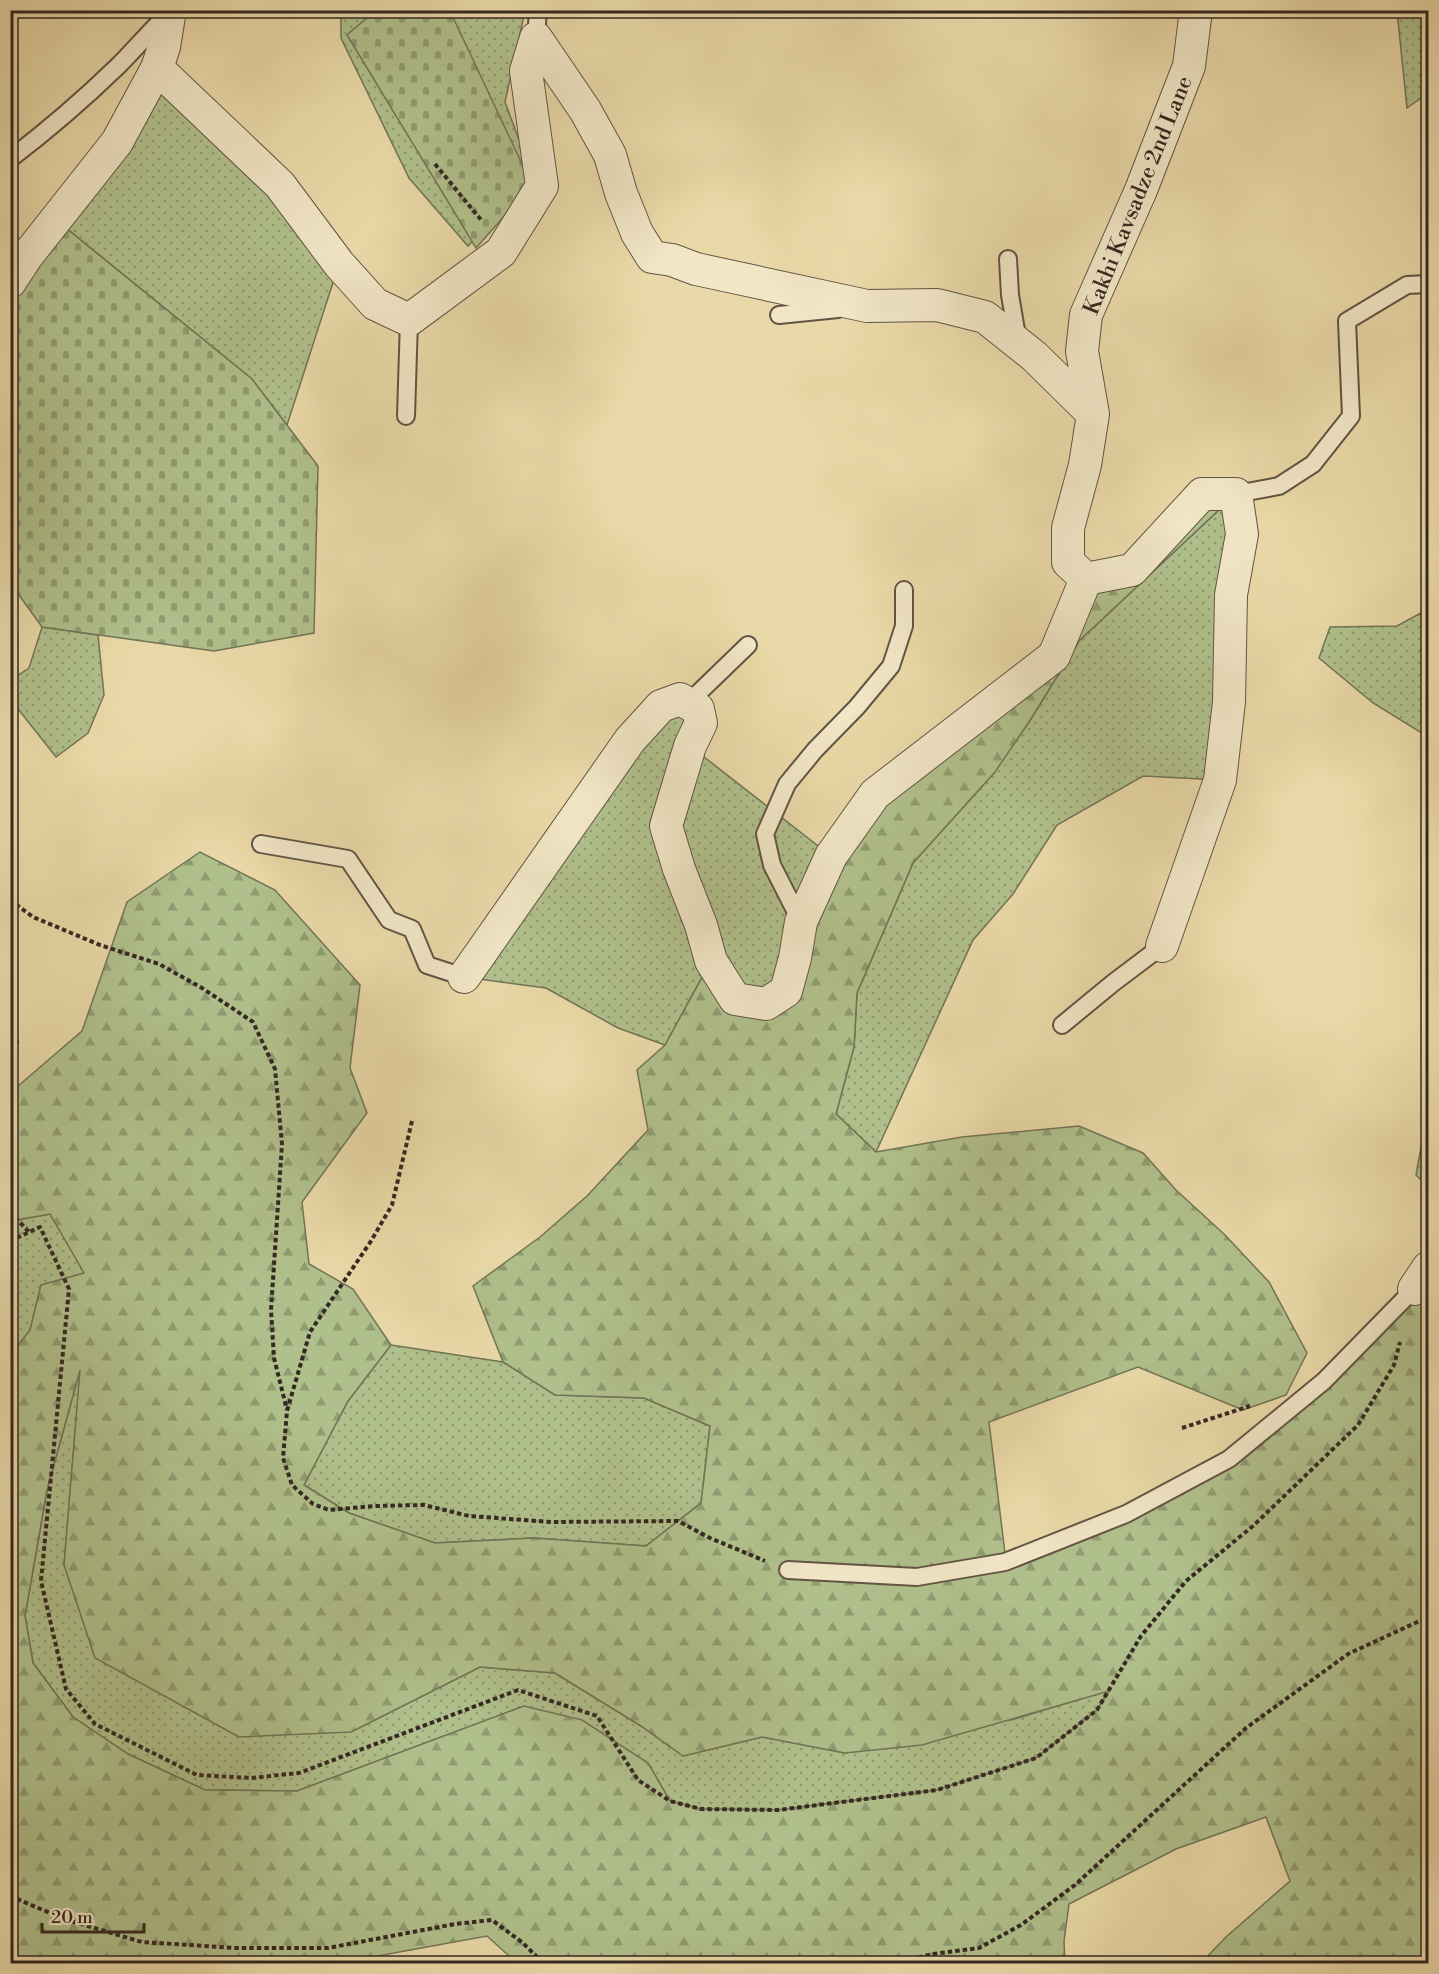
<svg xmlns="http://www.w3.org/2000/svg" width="1439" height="1974" font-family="'Libre Bodoni',serif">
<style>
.grass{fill:url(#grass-dots);stroke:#727457;stroke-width:1.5}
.forest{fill:url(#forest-firs);stroke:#727457;stroke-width:1.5;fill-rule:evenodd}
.cemetery{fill:url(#cemetery-stones);stroke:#727457;stroke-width:1.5}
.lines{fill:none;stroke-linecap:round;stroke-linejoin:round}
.lane-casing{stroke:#625444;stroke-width:20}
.street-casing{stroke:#625444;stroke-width:34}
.path{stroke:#352822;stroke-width:4;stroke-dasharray:4.5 3;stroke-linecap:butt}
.lane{stroke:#f1e6c6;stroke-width:16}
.street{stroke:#f1e6c6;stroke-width:32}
.labels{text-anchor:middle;stroke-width:4.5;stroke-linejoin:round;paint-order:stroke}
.street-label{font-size:22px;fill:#352822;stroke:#f1e6c6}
</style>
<defs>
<pattern id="grass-dots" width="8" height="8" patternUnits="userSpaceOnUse" patternTransform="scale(1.5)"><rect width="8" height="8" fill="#b0c08c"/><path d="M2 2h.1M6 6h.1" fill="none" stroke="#909c72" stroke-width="1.8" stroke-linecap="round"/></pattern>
<pattern id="forest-firs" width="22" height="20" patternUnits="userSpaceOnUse" patternTransform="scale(1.5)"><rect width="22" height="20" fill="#b0c08c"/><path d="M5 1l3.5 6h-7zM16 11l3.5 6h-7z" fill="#909c72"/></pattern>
<pattern id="cemetery-stones" width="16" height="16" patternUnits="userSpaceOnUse" patternTransform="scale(1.5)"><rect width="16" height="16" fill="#b0c08c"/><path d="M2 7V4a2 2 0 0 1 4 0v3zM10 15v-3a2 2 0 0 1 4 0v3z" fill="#909c72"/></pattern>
</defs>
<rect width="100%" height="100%" fill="#ead9a8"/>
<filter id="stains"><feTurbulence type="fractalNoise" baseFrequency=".00333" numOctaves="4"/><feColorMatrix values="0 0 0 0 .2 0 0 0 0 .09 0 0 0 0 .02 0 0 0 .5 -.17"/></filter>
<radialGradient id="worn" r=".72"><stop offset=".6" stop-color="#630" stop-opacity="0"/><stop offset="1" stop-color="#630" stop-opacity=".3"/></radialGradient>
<!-- grass -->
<path class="grass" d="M341 11H525L505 102 532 175 468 246 409 178 341 38Z
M1397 11H1428V93L1407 108Z
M157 68 339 264 287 425 252 379 56 220Z
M1236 494 1220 780 1143 776 1057 825 1013 894 973 940 876 1152 836 1114 854 1047 857 993 913 863 983 785 1029 722 1079 641Z
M1428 609V737L1373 703 1319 658 1330 627 1397 626Z
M42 627 98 635 104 695 88 733 56 757 11 700V680L29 668Z
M680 699 690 746 831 856 766 1004 711 961 665 1045 618 1028 546 988 464 977Z
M1428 1108V1187L1416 1175Z
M50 1214 85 1273 41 1285 30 1330 11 1356V1221Z
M391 1345 503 1362 555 1395 644 1398 710 1426 701 1503 646 1546 534 1538 435 1543 349 1513 304 1485 348 1401Z
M81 1366 64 1565 351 1732 480 1667 555 1673 641 1726 683 1756 762 1737 845 1753 1015 1719 1109 1690 1097 1710 1036 1758 937 1790 778 1810 701 1809 670 1801 648 1763 524 1706 297 1791 205 1790 128 1754 73 1717 33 1663 25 1616 47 1490Z"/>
<!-- forest -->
<path class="forest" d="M1236 494 1079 641 1029 722 995 772 913 863 857 993 854 1047 836 1114 876 1152 962 1137 1079 1126 1143 1153 1176 1190 1225 1235 1269 1282 1307 1353 1286 1395 1243 1410 1138 1367 989 1422 1006 1562 1229 1459 1414 1289 1428 1299V1963L1408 1961 1407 1964 1201 1963 1226 1937 1290 1881 1266 1817 1176 1849 1069 1904 1064 1941 1065 1963 518 1964 487 1936 339 1963H11L10 1356 30 1330 41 1285 84 1273 50 1214 11 1221V1092L82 1031 127 902 200 852 275 890 360 985 350 1068 367 1113 302 1202 309 1264 353 1289 391 1345 348 1401 304 1485 349 1513 435 1543 534 1538 646 1546 701 1503 710 1426 644 1398 555 1395 503 1362 473 1286 540 1237 587 1196 648 1130 637 1070 665 1045 711 961 766 1004 875 794 1054 656 1086 579 1164 536ZM80 1370 64 1565 95 1658 239 1737 351 1732 480 1667 555 1673 641 1726 683 1756 762 1737 845 1753 922 1745 1109 1691 1097 1710 1036 1758 937 1790 778 1810 701 1809 670 1801 648 1763 582 1720 524 1706 297 1791 205 1790 128 1754 73 1717 33 1663 25 1616 47 1490Z"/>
<!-- cemetery -->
<path class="cemetery" d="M375 11H450L532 185 476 248 347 35Z
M56 220 252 379 318 466 314 633 214 651 42 627 11 584 10 282Z"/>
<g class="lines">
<!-- lane casing -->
<g class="lane-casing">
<path id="lane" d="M536 38 538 10
M10 159C48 130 84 99 118 66 135 49 149 32 166 16
M1008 259 1010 295 1018 342
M779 315 838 309
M406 416 409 320
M1236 494 1279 486 1313 464 1351 416 1347 321 1407 285 1428 284
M688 703 748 645
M261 844 348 859 389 920 412 929 427 965 464 977
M801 922 772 865 765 834 787 784 815 750 857 707 891 666 904 626V590
M1062 1025 1113 983 1162 946
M788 1570 917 1577 1005 1562 1126 1514 1229 1459 1324 1381 1414 1289"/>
</g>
<!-- street casing -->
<g class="street-casing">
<path id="street" d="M536 38 585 110 610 155 621 193 637 233 652 257 672 260 696 269 867 306 937 305 985 317 1034 356 1093 414
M157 68 280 185 339 264 375 304 409 320 501 252 542 186 526 71 536 38
M10 282 27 256 117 142 157 68 164 47 170 10
M1162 946 1220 780 1229 702 1231 595 1242 534 1236 494H1202L1132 570 1086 579 1068 562V528L1085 465 1093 414 1082 351 1086 315 1141 190 1189 66 1196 10
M464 977 630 740 661 706 680 699 698 709 701 723 690 746 666 826 679 869 701 925 711 961 735 999 766 1004 786 991 795 958 801 922 831 856 875 794 1054 656 1086 579
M1414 1289 1428 1268"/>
</g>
<!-- path -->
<path class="path" d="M435 164 482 221
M10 900 33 917 100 945 159 964 202 988 253 1022 275 1069 282 1144 271 1310 274 1358 287 1410
M10 1018 18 1046 10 1056
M412 1121 392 1205 371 1241 310 1332 287 1411 283 1458 292 1485 313 1504 329 1510 374 1506 424 1505 469 1516 551 1522 678 1521 710 1538 765 1561
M10 1212 29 1232
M10 1241 40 1227 69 1289 41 1581 66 1689 95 1724 197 1775 251 1778 299 1773 518 1690 597 1716 638 1780 670 1801 701 1809 778 1810 937 1790 1036 1758 1097 1710 1141 1636 1186 1581 1253 1526 1358 1425 1394 1365 1400 1342
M1182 1428 1250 1406
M10 1896 64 1919 142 1942 236 1948H328L455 1924 492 1920 523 1943 544 1964
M889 1964 933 1954 979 1948 1021 1925 1075 1885 1246 1728 1348 1654 1428 1617"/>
<!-- lane -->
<use href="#lane" class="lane"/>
<!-- street -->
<use href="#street" class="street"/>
</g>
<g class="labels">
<!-- street labels -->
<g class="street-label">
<text transform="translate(1137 195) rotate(-68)" y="8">Kakhi Kavsadze 2nd Lane</text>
</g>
</g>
<!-- margin -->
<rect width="1439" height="1974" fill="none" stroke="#ead9a8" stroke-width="36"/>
<rect x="12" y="12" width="1415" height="1950" fill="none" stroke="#352822" stroke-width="3"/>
<rect x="18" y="18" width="1403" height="1938" fill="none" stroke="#352822" stroke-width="1.5"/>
<!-- scale -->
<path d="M42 1923v9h102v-9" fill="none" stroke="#352822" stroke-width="3"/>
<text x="51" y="1923" font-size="18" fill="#352822" stroke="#f1e6c6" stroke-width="4.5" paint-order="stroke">20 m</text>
<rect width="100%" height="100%" filter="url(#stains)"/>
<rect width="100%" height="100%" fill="url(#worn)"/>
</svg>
